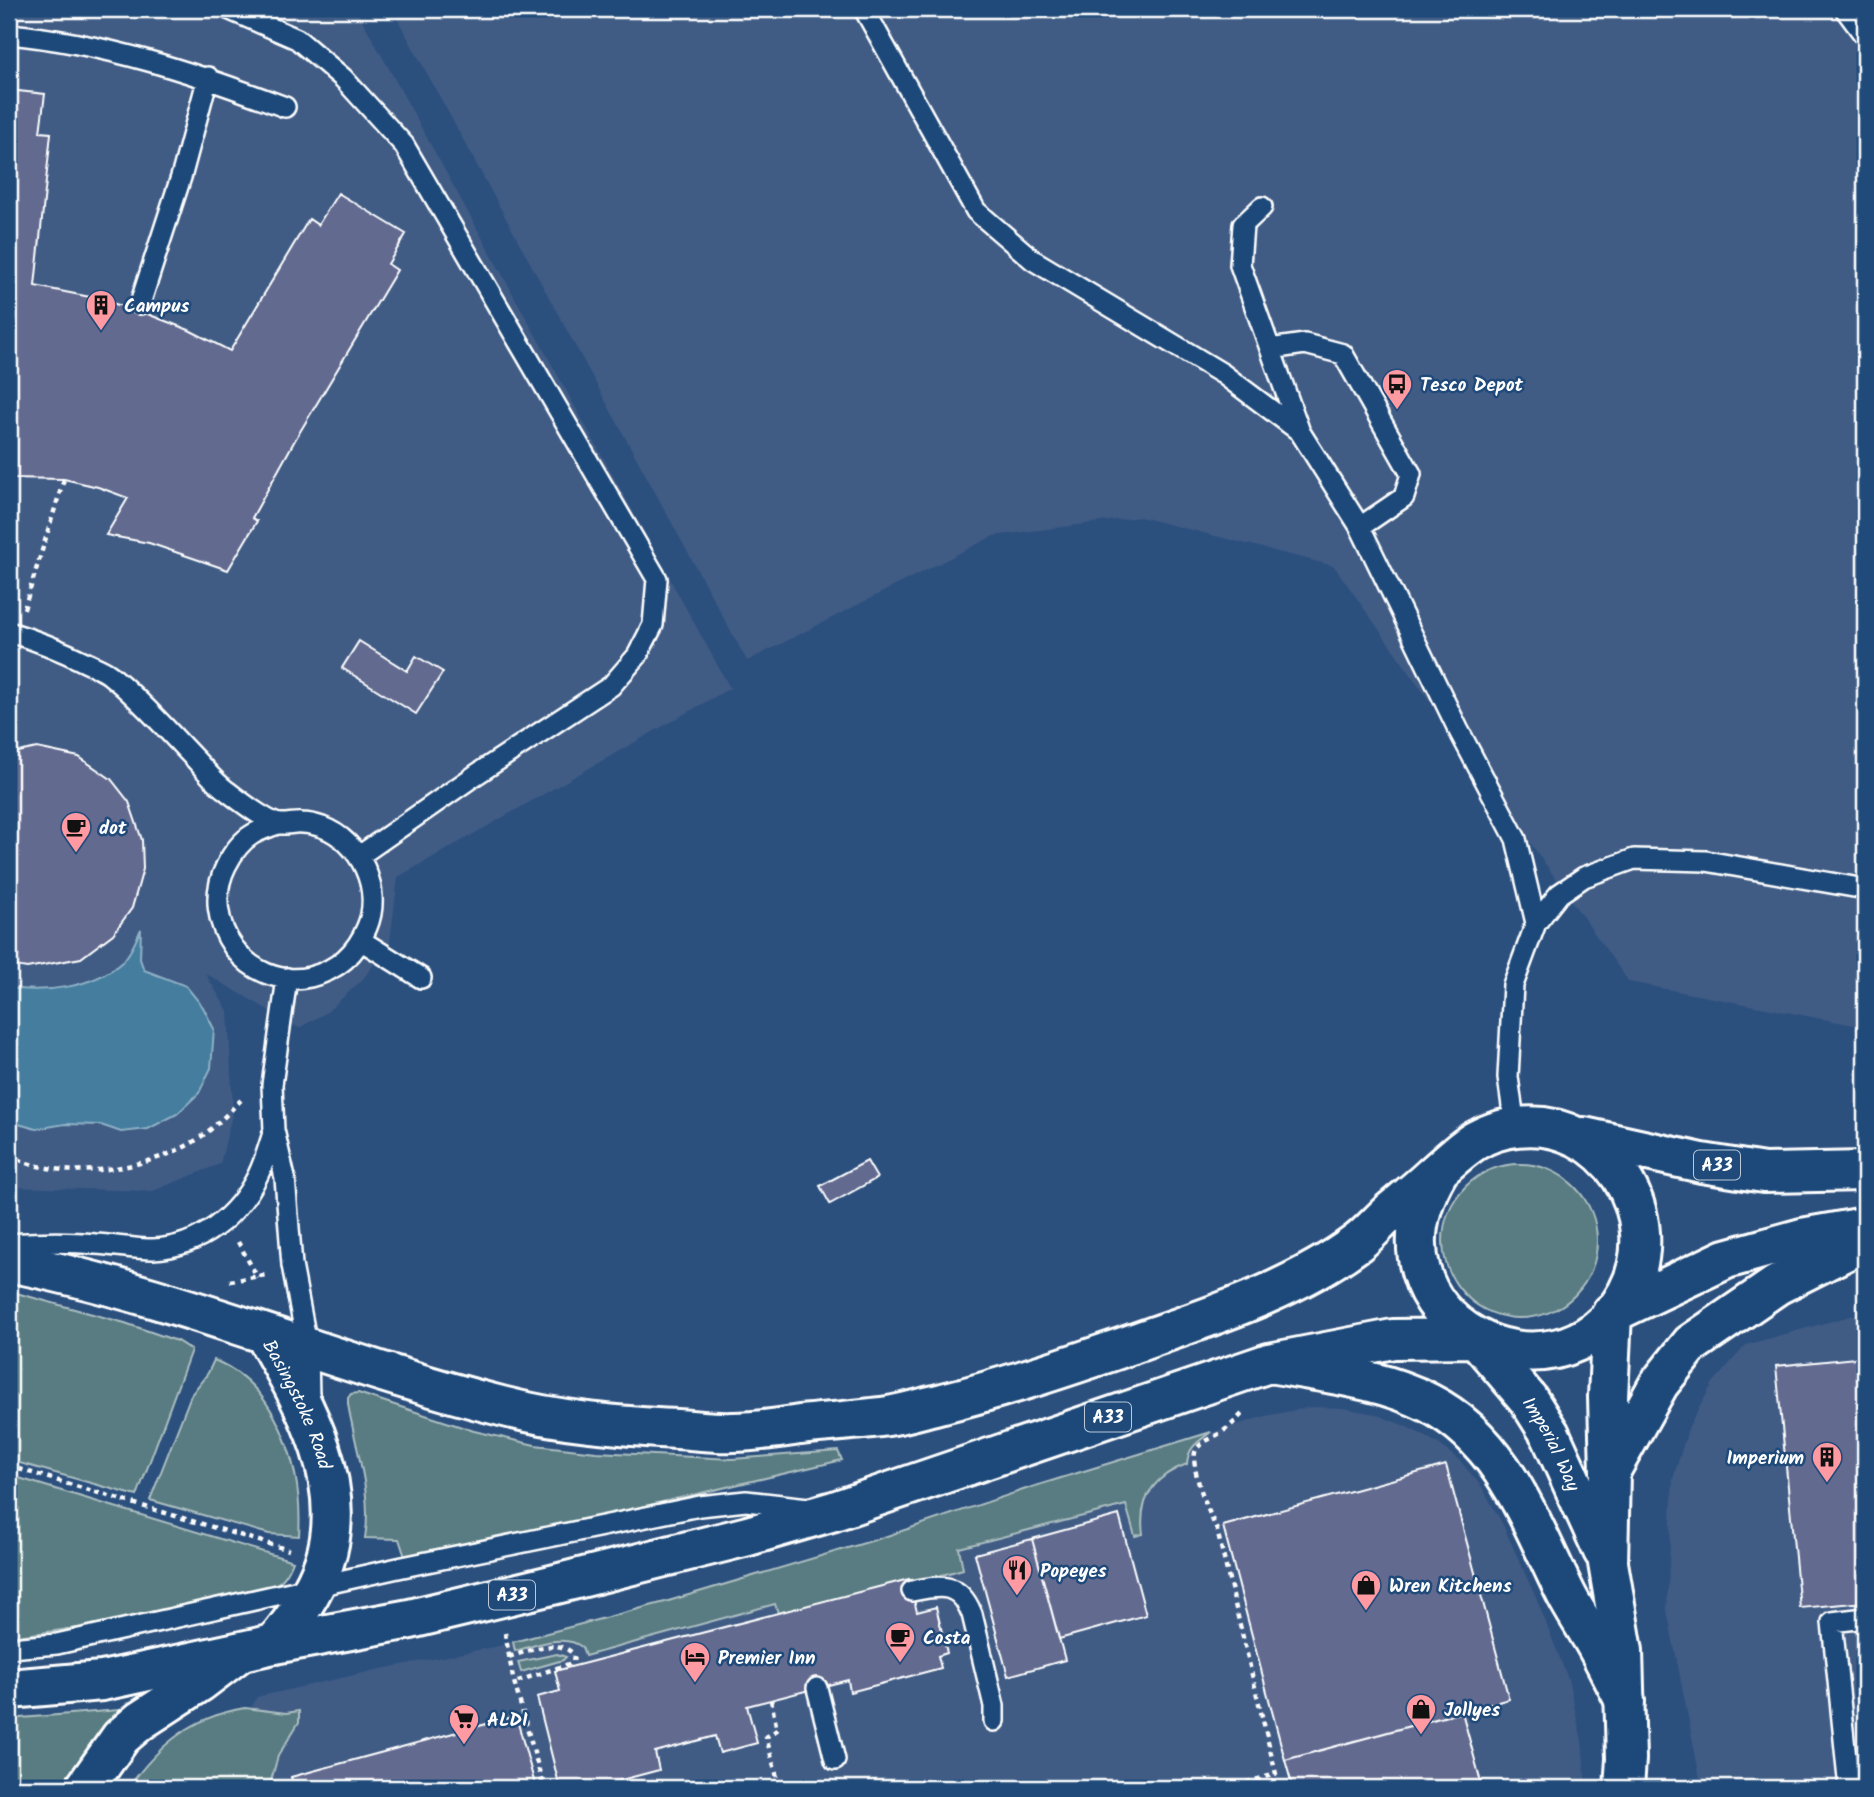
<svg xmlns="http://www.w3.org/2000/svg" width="1874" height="1797" font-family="Kalam,sans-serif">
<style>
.built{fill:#405b85}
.green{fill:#597c82;stroke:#acbec0;stroke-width:2}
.water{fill:#447d9f;stroke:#8fb1c5;stroke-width:2}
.building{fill:#626a90;stroke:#fff;stroke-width:2}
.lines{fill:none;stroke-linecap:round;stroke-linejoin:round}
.lane-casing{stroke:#fff;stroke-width:24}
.secondary-casing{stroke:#fff;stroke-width:44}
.highway-casing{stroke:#fff;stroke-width:44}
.path{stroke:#fff;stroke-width:4.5;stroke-dasharray:5 5;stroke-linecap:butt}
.lane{stroke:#1f4a7a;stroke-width:19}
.secondary{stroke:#1f4a7a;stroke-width:38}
.highway{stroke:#1f4a7a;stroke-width:38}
.labels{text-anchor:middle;stroke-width:5;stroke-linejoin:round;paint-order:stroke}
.shield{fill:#1f4a7a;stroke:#bcc9d7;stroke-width:2}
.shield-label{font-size:18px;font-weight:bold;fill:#fff}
.poi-label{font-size:19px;font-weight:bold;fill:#fff;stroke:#1f4a7a;text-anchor:start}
.street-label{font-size:19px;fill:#fff;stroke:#1f4a7a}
</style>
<rect width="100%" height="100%" fill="#2c507e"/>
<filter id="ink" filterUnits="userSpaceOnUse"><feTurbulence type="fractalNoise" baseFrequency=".0143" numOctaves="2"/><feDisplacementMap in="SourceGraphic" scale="14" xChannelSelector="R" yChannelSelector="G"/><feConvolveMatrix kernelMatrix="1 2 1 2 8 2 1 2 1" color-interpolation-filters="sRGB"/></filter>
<g filter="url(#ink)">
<!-- built -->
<path class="built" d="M9 9H356L730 688 398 877 390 942 363 979 327 1012 299 1028 205 973 228 1011 233 1111 220 1164 153 1191 9 1187Z
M392 9H1865V1027L1629 982 1334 566 1140 517 993 536 747 661Z
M1865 1312V1788H1702L1667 1610 1673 1479 1689 1426 1713 1383 1746 1345Z
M1311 1407 1343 1408 1375 1414 1405 1426 1436 1442 1460 1461 1482 1487 1503 1525 1536 1598 1568 1679 1582 1741 1586 1788H208L257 1697 381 1669 499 1646 665 1602 878 1539 1035 1486 1266 1416Z"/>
<!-- green -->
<path class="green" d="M1443 1241a77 77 0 1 1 154 0a77 77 0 1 1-154 0Z
M9 1291 125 1323 177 1341 191 1350 137 1496 9 1460Z
M214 1360C280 1387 303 1471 299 1536L269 1534 150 1500 191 1395 208 1373Z
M358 1393 474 1431 535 1445 596 1452 732 1459 838 1451 842 1460 590 1519 405 1557 399 1539 365 1538C373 1494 355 1447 348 1404V1398L351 1394Z
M1211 1432C1198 1442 1188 1447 1187 1464 1154 1476 1138 1498 1143 1534L1135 1536 1126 1505 959 1548 963 1569 910 1584 778 1613 775 1604 585 1656 582 1647C564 1633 534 1646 515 1651L513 1642 665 1602 878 1539 1035 1486Z
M9 1475 293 1561C288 1574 282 1583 269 1588L92 1626 9 1637Z
M557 1654 566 1657 563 1660 521 1672 518 1662Z
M245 1708 286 1713 299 1711V1722L278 1756 269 1788H128C159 1745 191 1717 245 1708Z
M119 1710 121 1714C93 1730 80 1763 60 1788H9V1719Z"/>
<!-- water -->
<path class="water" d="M141 929 140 959 144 970 186 986 203 1007 214 1029 211 1068 199 1093 177 1114 148 1129 121 1132 101 1125 65 1124 36 1129 15 1123 9 1116V988C45 993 93 988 122 962 131 954 136 940 141 929Z"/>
<!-- building -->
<path class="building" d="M9 90 45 94 40 132 51 133 35 286 95 298 142 312 189 330 230 351 309 219 318 225 338 193 406 234 388 264 397 270 295 440 252 518 257 521 228 570 149 543 106 535 128 498 98 487 64 479 9 478Z
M359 641 407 671 416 656 443 672 416 714 342 668Z
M37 748 79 757 111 779 129 802 142 840 143 869 132 908 113 934 81 958 27 968 9 965V754Z
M867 1161 877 1178 830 1204 820 1186Z
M1865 1357V1602L1800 1608 1776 1366Z
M1446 1465 1509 1699 1285 1760 1223 1526Z
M1119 1515 1146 1615 1059 1639 1032 1539Z
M1032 1539 1065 1660 1008 1676 975 1554Z
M909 1579 917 1612 936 1607 947 1653 938 1656 941 1668 850 1692 848 1680 747 1706 757 1743 720 1753 715 1736 655 1752 659 1770 591 1788H560L537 1697 560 1691 555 1671Z
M1462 1712 1482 1786 1404 1788 1403 1784 1386 1788H1293L1285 1760Z
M516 1716 536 1788H294L291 1777Z"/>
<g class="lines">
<!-- lane casing -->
<g class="lane-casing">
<path id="lane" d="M228 9 297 39 343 78 404 145 657 579 653 625 637 656 611 686 477 774 359 856
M864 9 976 211 1033 260 1223 374 1299 431
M1845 9 1865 36
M9 34C105 43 195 73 285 107
M1262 207 1243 225 1240 265 1300 432 1360 527 1458 729 1516 839 1536 923
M140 304 182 174 208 77
M1270 349 1305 344 1343 354 1411 474 1404 497 1360 527
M9 632C36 640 61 650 87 663 95 667 104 670 110 675 138 697 169 732 193 757 204 768 214 782 227 791 241 802 259 816 275 823 283 826 293 822 302 823 308 823 316 825 322 827 360 841 383 889 367 927 357 952 338 970 310 977 247 991 198 922 226 866 232 854 241 841 253 834 260 830 270 827 277 824
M362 941 421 978
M287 978 272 1085 274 1130 285 1178 292 1265 308 1350 309 1400
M1515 1127 1508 1077 1513 985 1536 923 1559 894 1584 877 1634 859 1706 861 1865 889
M9 1244C38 1242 66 1241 95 1244 114 1245 134 1249 153 1249 200 1247 238 1216 258 1175 265 1161 269 1145 274 1130
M912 1591C942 1585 959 1582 972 1614L994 1706V1721
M9 1648 57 1644 398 1568 700 1506 746 1501 808 1508
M817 1688 835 1760
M1849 1788 1832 1622 1865 1618"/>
</g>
<!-- secondary casing -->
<g class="secondary-casing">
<g id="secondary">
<path d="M1612 1313 1608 1397 1610 1472 1608 1563 1623 1651 1626 1759 1624 1788"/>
<path id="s1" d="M265 1335C303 1402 351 1483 324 1563 314 1593 294 1620 274 1644"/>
<path id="s2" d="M1476 1338 1528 1399 1550 1434 1603 1551"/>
<path d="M1270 1363C1323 1373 1381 1378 1429 1403 1504 1441 1531 1524 1566 1594 1573 1608 1582 1621 1590 1635 1603 1656 1613 1679 1625 1701"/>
<path d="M1611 1470 1659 1384 1691 1344 1777 1285 1865 1241"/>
<path d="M85 1788 121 1737 140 1721 200 1682 237 1654"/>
</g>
</g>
<!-- highway casing -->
<g class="highway-casing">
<path id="highway" d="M1584 1137 1702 1163 1764 1173 1865 1171
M9 1262C177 1295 335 1364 501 1406 558 1421 619 1426 677 1429 696 1430 715 1433 733 1432 755 1432 778 1428 800 1425 829 1422 859 1420 888 1416 907 1413 925 1407 943 1403 1015 1385 1085 1361 1155 1336 1224 1312 1298 1287 1357 1243 1369 1234 1379 1222 1390 1212 1404 1200 1418 1189 1432 1176 1461 1151 1476 1132 1517 1127 1606 1116 1669 1216 1627 1293 1557 1421 1351 1320 1438 1172
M1612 1313 1726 1259 1802 1238 1865 1227
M9 1689 102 1681 274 1644 410 1619 556 1584 748 1536 834 1511 1269 1363 1393 1339 1476 1338"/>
</g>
<!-- path -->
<path class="path" d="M24 609 64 479
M9 749V754
M9 1155C17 1158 25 1163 34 1165 80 1177 139 1169 182 1148 206 1137 225 1116 244 1097
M238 1242 258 1278
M230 1281 266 1275
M9 1466 289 1550
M505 1633 513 1678 544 1788
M509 1657C528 1651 560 1637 574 1655L573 1662 569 1664 515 1682
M771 1700 777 1730 766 1737 780 1788
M1227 1788 1276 1774 1217 1530C1210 1515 1185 1459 1198 1447 1206 1439 1218 1436 1226 1429 1232 1425 1237 1419 1242 1414"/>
<!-- lane -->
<use href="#lane" class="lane"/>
<!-- secondary -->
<use href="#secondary" class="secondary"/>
<!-- highway -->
<use href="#highway" class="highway"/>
</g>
</g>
<!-- icons -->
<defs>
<g id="building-pin" transform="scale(1.575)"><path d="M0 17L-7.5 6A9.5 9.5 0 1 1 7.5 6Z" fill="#ff9aa2" stroke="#1f4a7a"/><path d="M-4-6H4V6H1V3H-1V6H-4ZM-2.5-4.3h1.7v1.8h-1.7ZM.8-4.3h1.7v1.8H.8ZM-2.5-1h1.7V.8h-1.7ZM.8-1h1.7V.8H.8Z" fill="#111"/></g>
<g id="bus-pin" transform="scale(1.575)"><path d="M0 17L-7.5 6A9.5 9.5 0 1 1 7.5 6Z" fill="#ff9aa2" stroke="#1f4a7a"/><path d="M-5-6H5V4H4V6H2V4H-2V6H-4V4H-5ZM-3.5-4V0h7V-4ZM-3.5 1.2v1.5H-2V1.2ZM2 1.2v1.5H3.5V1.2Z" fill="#111"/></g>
<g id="cafe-pin" transform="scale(1.575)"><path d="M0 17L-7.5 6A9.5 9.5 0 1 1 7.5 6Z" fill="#ff9aa2" stroke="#1f4a7a"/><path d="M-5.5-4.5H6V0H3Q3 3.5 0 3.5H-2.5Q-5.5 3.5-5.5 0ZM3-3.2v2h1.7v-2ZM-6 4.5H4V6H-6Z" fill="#111"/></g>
<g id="restaurant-pin" transform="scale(1.575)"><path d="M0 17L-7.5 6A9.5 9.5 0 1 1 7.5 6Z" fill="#ff9aa2" stroke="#1f4a7a"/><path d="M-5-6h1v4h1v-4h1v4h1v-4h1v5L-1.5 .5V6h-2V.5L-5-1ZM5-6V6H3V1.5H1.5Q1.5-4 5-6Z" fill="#111"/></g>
<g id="shop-pin" transform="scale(1.575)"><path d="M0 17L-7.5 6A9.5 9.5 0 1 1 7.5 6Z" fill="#ff9aa2" stroke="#1f4a7a"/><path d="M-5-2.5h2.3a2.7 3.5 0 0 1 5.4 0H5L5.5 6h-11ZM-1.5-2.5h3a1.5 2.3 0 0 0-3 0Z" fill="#111"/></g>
<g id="hotel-pin" transform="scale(1.575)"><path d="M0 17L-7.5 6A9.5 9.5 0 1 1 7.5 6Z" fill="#ff9aa2" stroke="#1f4a7a"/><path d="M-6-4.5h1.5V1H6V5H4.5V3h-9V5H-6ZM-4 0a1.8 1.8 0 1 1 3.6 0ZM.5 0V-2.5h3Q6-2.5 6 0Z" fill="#111"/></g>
<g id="supermarket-pin" transform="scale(1.575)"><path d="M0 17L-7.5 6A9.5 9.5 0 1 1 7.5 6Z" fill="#ff9aa2" stroke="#1f4a7a"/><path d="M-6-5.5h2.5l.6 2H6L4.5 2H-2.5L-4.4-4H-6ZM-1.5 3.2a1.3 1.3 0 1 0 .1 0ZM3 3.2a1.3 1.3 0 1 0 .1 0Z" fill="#111"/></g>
</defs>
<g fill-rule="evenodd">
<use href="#building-pin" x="101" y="305"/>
<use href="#bus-pin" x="1397" y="384"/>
<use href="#cafe-pin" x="76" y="827"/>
<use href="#building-pin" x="1827" y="1457"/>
<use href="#restaurant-pin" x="1017" y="1570"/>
<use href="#shop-pin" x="1366" y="1585"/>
<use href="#cafe-pin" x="900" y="1637"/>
<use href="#hotel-pin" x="695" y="1657"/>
<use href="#shop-pin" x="1421" y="1709"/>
<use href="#supermarket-pin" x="464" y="1719"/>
</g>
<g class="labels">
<!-- shield labels -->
<g class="shield">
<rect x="1694" y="1150.5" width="46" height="29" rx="5"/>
<rect x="1085" y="1402.5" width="46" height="29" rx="5"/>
<rect x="489" y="1580.5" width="46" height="29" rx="5"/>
</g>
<g class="shield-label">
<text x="1717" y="1171">A33</text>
<text x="1108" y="1423">A33</text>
<text x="512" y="1601">A33</text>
</g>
<!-- poi labels -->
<g class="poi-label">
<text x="124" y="312">Campus</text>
<text x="1420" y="391">Tesco Depot</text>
<text x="99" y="834">dot</text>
<text x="1804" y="1464" text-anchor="end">Imperium</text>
<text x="1040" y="1577">Popeyes</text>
<text x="1389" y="1592">Wren Kitchens</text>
<text x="923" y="1644">Costa</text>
<text x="718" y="1664">Premier Inn</text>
<text x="1444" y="1716">Jollyes</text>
<text x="487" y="1726">ALDI</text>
</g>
<!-- street labels -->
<g class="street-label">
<text dy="7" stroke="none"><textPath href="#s1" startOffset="77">Basingstoke Road</textPath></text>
<text dy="7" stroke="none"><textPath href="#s2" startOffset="131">Imperial Way</textPath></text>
</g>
</g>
<!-- margin -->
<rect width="1874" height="1797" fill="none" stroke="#1f4a7a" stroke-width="35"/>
<rect x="18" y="18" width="1839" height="1762" fill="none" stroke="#fff" stroke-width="2.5" filter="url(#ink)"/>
</svg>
